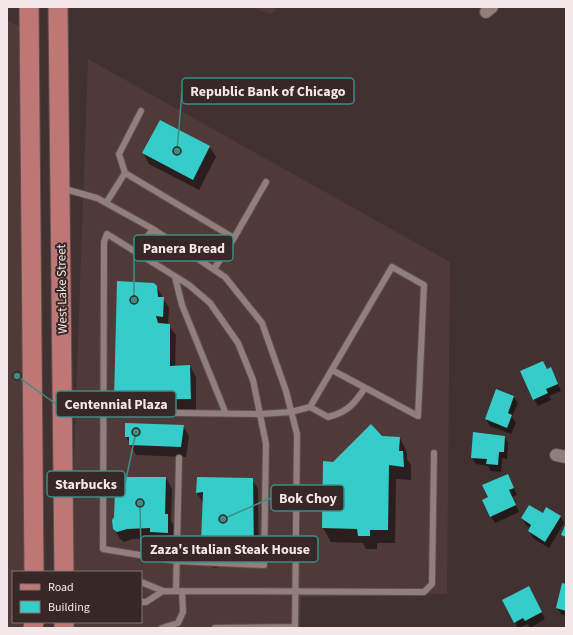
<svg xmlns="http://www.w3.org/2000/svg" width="573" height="635" font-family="'Source Sans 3',sans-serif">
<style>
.built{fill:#503a39}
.shadow{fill:#0007}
.building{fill:#35ccca}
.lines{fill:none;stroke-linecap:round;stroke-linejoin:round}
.service-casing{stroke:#5c4f4e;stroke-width:8}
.minor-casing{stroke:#5c4f4e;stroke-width:14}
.primary-casing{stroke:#5c4f4e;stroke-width:21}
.service{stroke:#917e7d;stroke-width:6}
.minor{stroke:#917e7d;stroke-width:12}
.primary{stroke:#bf7776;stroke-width:19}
.labels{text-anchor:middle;stroke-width:4;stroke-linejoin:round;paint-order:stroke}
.street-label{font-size:13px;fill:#f3e8e7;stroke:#372727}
.leader{fill:none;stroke:#3d8d86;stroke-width:1.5}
.callout-dot{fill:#3d8d86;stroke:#372727;stroke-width:1.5}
.callout{fill:#372727;stroke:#3d8d86;stroke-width:1.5}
.callout-label{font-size:14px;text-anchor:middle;font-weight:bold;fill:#f3e8e7}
</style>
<rect width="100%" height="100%" fill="#413130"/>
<!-- built -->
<path class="built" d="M251 7H274L276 11 270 14Z
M7 20 27 30 26 572H13V622H25V628H7Z
M88 59 450 262 447 594 301 597 300 628H69V622H141V572H70Z"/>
<!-- shadow -->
<path class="shadow" d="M160 121 210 147 216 157 199 190 149 164 143 153Z
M118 282 156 286 169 308 168 325 176 335 175 367 190 366 196 377V410H121L115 400Z
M550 368 561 391 549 396 551 400 538 406 534 399 547 370Z
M514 397 518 403 512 417 516 423 511 434 490 426 486 419Z
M126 424 183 426 189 436 186 457 136 455 126 437Z
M382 437 400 438 407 452V459L411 465V480L396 479 395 543H377V549H366L363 543 331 542 323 528 333 463Z
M505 437 508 443 507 459 502 458 501 472 491 471 488 466 476 464 472 458Z
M112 478H166L172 489 171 521 174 526V543L157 542 155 538 133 539 124 542 120 539 114 528 116 500 112 492Z
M198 478 252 479 258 489 259 564 220 563 219 567 215 568 207 565 201 555 203 503 197 493Z
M511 482 517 495 512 497 519 512 495 523 491 516Z
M543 514 560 516 564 523 549 548 533 538 529 531 531 528 526 525 522 518Z
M566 586V616L561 614 557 608Z
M532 594 545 619 530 628 528 624 518 628 503 600Z"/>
<!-- building -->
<path class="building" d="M160 120 210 146 193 180 142 153Z
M117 281 154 283 157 286 158 297H164L163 317 156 316 158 323 170 324V366L190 365 191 399 114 400Z
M543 361 547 369 551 367 558 384 546 389 548 393 533 400 520 371Z
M496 389 514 396 508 413 512 415 507 428 485 419Z
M125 423 184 425 181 447 129 445V437H125Z
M371 424 382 436 400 437 399 451H403L404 467 389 465 388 530H370V536H358L357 529 322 528 323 461 333 462Z
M473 432 505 436 504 452H499L498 465 486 464 487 459 471 458Z
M508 474 514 488 509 490 516 505 490 517 482 500 488 497 482 485Z
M111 477H166L165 514H168V533L150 532V528L127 529 117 532 113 529 112 520 114 517 115 492H111Z
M197 477 253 478 254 554 214 553 213 557 209 558 200 555 198 549 201 541 203 492 196 493Z
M529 505 543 513 546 507 561 516 545 542 528 531 531 525 521 518Z
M566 523V537L561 535Z
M562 583 566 584V611L556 608Z
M529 586 542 612 525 621 523 618 514 623 502 600Z"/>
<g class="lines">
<!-- service casing -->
<g class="service-casing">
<path id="service" d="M125 173 234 238 214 269
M61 188 97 198 153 229 225 277 262 323 286 391 297 434 295 628
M106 203 125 173 119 154 141 111
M107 234 189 285 210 303 238 343 253 380 266 444 264 565 176 561 103 549 104 242Z
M234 238 266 182
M136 252 153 229
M175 277 182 305 226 414
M310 407 392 267 424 285 418 416 332 370
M103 412 261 414 291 412 310 407 328 417C348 412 354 404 365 388
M141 582 163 591 424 592 432 584 434 453
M176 591 179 458
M141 602H146L163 591
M162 628 178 623 183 612 182 591
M215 628 295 627"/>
</g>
<!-- minor casing -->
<g class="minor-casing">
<path id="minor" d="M486 12 492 7
M556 455 566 457"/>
</g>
<!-- primary casing -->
<g class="primary-casing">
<path id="primary" d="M29 7 34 572
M58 7 64 572
M33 628 34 622
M64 628V622"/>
</g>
<!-- service -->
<use href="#service" class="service"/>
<!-- minor -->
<use href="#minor" class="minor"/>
<!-- primary -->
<use href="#primary" class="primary"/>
</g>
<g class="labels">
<!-- street labels -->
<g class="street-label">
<text transform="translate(61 289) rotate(-91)" y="5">West Lake Street</text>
</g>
</g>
<!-- callouts -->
<path class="leader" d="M177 151L182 91M134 300L134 248M17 376L56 404M136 432L125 484M223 519L271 498M140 503L141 549"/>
<g class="callout-dot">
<circle cx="177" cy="151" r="4"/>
<circle cx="134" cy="300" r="4"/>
<circle cx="17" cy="376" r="4"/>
<circle cx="136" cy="432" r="4"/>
<circle cx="223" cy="519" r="4"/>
<circle cx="140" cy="503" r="4"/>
</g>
<g class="callout">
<rect x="182" y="78" width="172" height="26" rx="4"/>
<rect x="134" y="235" width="99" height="26" rx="4"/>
<rect x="56" y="391" width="120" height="26" rx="4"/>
<rect x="47" y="471" width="78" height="26" rx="4"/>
<rect x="271" y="485" width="73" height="26" rx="4"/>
<rect x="141" y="536" width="177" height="26" rx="4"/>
</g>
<g class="callout-label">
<text x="268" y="96">Republic Bank of Chicago</text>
<text x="184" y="253">Panera Bread</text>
<text x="116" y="409">Centennial Plaza</text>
<text x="86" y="489">Starbucks</text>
<text x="308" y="503">Bok Choy</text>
<text x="230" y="554">Zaza's Italian Steak House</text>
</g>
<!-- border -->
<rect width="573" height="635" fill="none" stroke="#f3e8e7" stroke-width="16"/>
<!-- legend -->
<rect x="12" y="571" width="130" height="52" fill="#372727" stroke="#827474"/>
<rect x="20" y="584" width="20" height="6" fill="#bf7776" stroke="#827474"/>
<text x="48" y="591" font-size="12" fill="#f3e8e7">Road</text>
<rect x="20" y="601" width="20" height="12" fill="#35ccca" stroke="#827474"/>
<text x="48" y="611" font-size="12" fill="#f3e8e7">Building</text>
</svg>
